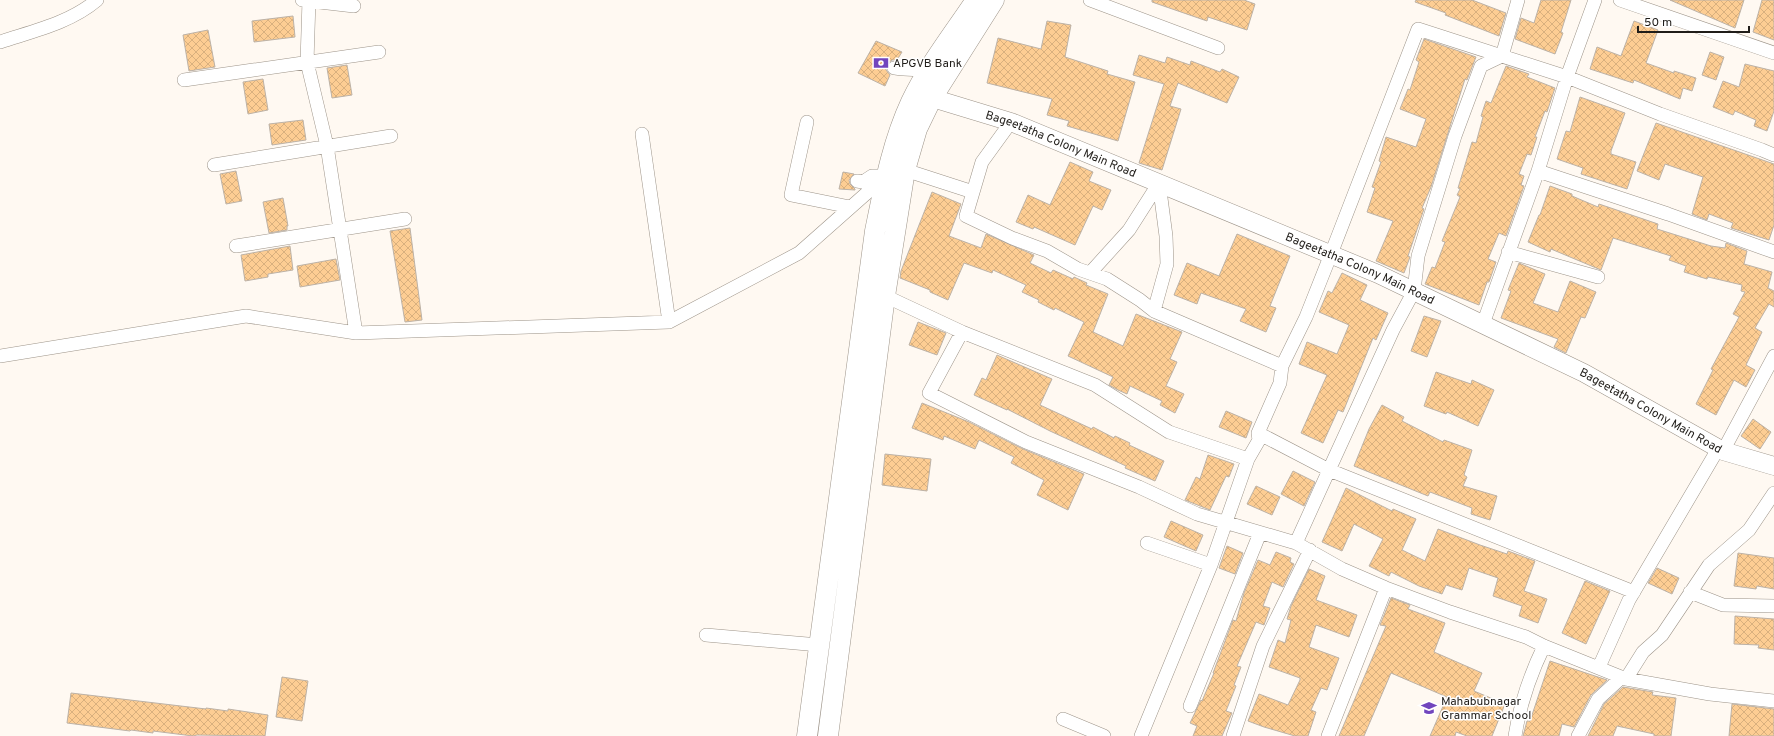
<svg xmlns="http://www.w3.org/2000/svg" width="1774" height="736" font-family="Overpass,sans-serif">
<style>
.building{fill:url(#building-cross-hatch);stroke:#bcb2a7}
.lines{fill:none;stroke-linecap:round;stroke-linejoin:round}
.street-casing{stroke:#9d9489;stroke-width:14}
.secondary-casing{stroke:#9d9489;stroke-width:19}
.primary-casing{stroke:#9d9489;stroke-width:21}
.street{stroke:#fff;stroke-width:13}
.secondary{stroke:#fff;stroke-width:18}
.primary{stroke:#fff;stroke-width:20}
.labels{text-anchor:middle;stroke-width:3;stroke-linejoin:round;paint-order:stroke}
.poi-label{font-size:12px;fill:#201d19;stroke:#fff;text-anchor:start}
.street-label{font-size:12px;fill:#201d19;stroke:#fff}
</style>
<defs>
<pattern id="building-cross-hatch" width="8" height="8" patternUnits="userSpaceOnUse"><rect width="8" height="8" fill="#fdcd93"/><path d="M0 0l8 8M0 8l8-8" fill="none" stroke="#d9b07e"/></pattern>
</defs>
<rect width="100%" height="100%" fill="#fff9f2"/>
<!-- building -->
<path class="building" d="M1152 0H1244L1255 4 1247 30 1208 17 1207 21 1152 2Z
M1416 0H1472L1506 13 1499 36 1445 15 1446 13 1415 2Z
M1541 0H1571L1561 32 1563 33 1555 54 1515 39 1521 18 1534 23Z
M1670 0H1744L1735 28Z
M1762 0H1774V40L1753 32Z
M293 16 295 37 254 42 252 21Z
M1047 21 1071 25 1065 57 1108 71 1107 74 1135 82 1118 141 1067 126 1069 121 1047 115 1052 99 987 83 998 38 1041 49Z
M1634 21 1658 30 1646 63 1674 73V71L1696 78 1692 91 1683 88 1680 99 1634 80 1633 83 1590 69 1597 47 1621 56Z
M208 30 215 67 189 71 183 35Z
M1424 39 1476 57 1467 80 1465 79 1431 187 1422 208 1424 209 1408 256 1410 257 1404 273 1376 261 1393 221 1367 212 1375 188 1372 187 1381 162 1379 161 1386 137 1416 147 1426 119 1400 109 1408 89 1410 90 1419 62 1416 60Z
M876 41 902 52 897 60H892L888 63 886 70 890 75 885 86 858 73Z
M1710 52 1724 57 1716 80 1702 75Z
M1139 55 1165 63 1167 57 1190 65 1191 61 1220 72 1222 69 1239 77 1227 103 1178 83 1170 106 1181 109 1162 170 1139 163 1164 84 1133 75Z
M1745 64 1774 71V111L1767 131 1754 126 1756 120 1735 111 1733 115 1713 107 1723 81 1739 87Z
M347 65 352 95 332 98 327 68Z
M1506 66 1529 74 1527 77 1555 88 1547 112 1545 111 1535 137H1537L1531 155 1527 154 1519 174 1524 176 1521 185 1524 186 1506 236 1499 233 1488 259 1496 262 1489 282H1487L1479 305 1425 284 1432 267 1435 268 1445 242 1442 241 1460 197 1457 195 1460 189 1458 188 1472 142 1476 143 1483 117 1481 116 1486 101 1491 103Z
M263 79 268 110 248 114 243 82Z
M1580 97 1625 113 1611 151V154L1636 162 1627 189 1581 174 1583 168 1557 159 1566 131 1570 132Z
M303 120 306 140 272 145 269 124Z
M1656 123 1774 164V225L1769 240 1731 228 1733 223 1709 214 1707 220 1692 214 1703 177 1665 164 1659 180 1637 171Z
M1070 162 1093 172 1089 181 1111 190 1102 210 1093 206 1075 245 1034 227 1033 229 1016 222 1028 195 1050 205Z
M236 171 242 201 226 204 220 174Z
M843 172 854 174 849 180 850 184 855 189V190L839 189Z
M1550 186 1572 194V196L1598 207 1599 204 1658 224 1657 229 1711 246 1725 248 1726 243 1747 251 1744 264 1772 272 1768 288 1774 291V307L1769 304 1755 328 1762 332 1746 365 1755 370 1746 387 1734 380 1716 415 1696 404 1713 370 1711 369 1739 317 1733 314 1745 292 1741 291 1742 285 1708 277 1707 279 1684 272 1686 266 1669 260 1671 256 1613 238 1601 270 1551 249 1550 252 1528 242 1539 215H1540Z
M932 192 961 204 949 236 981 248 986 234 1034 255 1030 263 1051 273 1053 270 1073 279 1074 277 1087 283 1086 285 1108 294 1093 332 1123 346 1136 314 1182 332 1170 359 1177 362 1166 386 1184 394 1175 413 1160 405 1162 401 1130 386 1127 394 1118 390 1109 385 1113 377 1068 356 1084 322 1055 308 1054 310 1038 302 1039 300 1022 292 1026 285 993 270 992 273 964 263 948 300 930 292V290L900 278 901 271Z
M283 198 288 226H287V230L269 233 263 202Z
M410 228 422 320 405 322 390 231Z
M1237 234 1290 256 1270 306 1276 308 1266 332 1240 321 1246 309 1201 293 1197 304 1174 295 1187 263 1219 276Z
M290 246 293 270 268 274V277L245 281 241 255Z
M336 259 340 280 300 287 297 266Z
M1519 263 1545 274 1533 303 1558 312 1570 281 1596 292 1585 318 1581 317 1566 353 1554 347 1558 339 1501 318 1511 291 1508 290Z
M1342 273 1367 285 1360 300 1388 313 1376 340 1373 338 1343 412 1338 410 1323 443 1301 433 1327 375 1299 364 1307 342 1337 354 1349 325 1319 312 1328 291 1332 293Z
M1424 316 1441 321 1427 357 1411 351Z
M918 322 946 333 937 355 909 345Z
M997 355 1052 379 1040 405 1092 429 1093 427 1114 438 1115 436 1130 443 1129 445 1164 461 1155 481 1125 468 1126 466 1050 431 1007 409V410L974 395 982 378 986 380Z
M1436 372 1471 384 1472 380 1494 390 1478 426 1447 412 1446 414 1424 406Z
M922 403 969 422 1023 449 1084 474 1068 510 1037 495 1044 480 1011 463 1014 457 979 440 975 449 944 436 943 440 912 428Z
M1382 405 1404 417 1402 421 1443 442 1444 440 1472 450 1464 475 1467 477 1463 486 1497 496 1490 520 1471 514 1472 508 1430 492 1428 496 1354 466 1369 429Z
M1226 411 1252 422 1246 438 1219 427Z
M1753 419 1771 432 1760 449 1741 436Z
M885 454 931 459 927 491 882 485Z
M1208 455 1234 464 1229 477 1226 476 1210 510 1185 500 1196 477 1200 479Z
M1293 471 1315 482 1304 506 1281 494Z
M1256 486 1280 497 1272 515 1247 504Z
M1346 488 1392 511 1393 509 1416 519 1402 550 1425 561 1438 529 1480 545 1507 554 1508 551 1535 561 1524 591 1547 599 1538 623 1519 616 1522 606 1493 596 1498 578 1469 568 1462 590 1446 585 1442 594 1419 586 1391 572 1389 576 1369 566 1383 539 1354 524 1342 551 1322 542Z
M1171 521 1203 535 1196 551 1164 537Z
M1227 546 1243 553 1235 574 1219 568Z
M1276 552 1291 558 1290 562 1294 564 1283 587 1272 582 1263 606 1270 608 1264 625 1256 622 1237 666 1241 667 1234 685 1236 686 1226 711 1232 713 1222 736H1193L1197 726 1190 723 1201 700 1202 701 1214 673H1213L1233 620 1236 621 1244 593 1258 560 1270 565Z
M1738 553 1774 558V589L1757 586 1756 589 1734 586Z
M1657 568 1679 578 1672 594 1648 583Z
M1309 569 1325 576 1316 600 1357 615 1349 637 1316 625 1309 647 1339 658 1327 690 1321 688 1311 710 1316 712 1308 736H1295L1264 727 1248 721 1259 694 1288 705 1300 680V678L1269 667 1278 640 1285 643 1291 620 1287 619 1291 606Z
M1585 581 1610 591 1586 644 1562 633Z
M1391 598 1410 605 1408 609 1445 623 1434 652 1482 673 1474 691 1505 704 1492 736H1467L1456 732 1455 736H1430L1447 697 1391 673 1364 736H1339L1386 626 1380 625Z
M1735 616 1774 619V650L1758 648 1759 645 1734 644Z
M1550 661 1607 680 1591 695 1574 727 1562 724 1559 736H1523L1527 721H1530Z
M282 677 308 681 302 721 276 717Z
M1623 687 1653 692 1652 695 1676 698 1671 736H1654V734L1617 726 1613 736H1588L1604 704Z
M71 693 206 709V708L228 711V709L268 715 265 736 197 735 193 736 153 731V733L131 730 130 731 67 723Z
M1732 704 1774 709V736H1729Z"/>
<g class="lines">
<!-- street casing -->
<g class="street-casing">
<path id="street" d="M302 0 354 6
M309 0 307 62 327 146 356 333
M1090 0 1218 48
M1518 0 1502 56 1481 66 1455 136 1418 256 1414 291 1393 330 1329 470 1634 592
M1595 0 1567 77 1660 114 1762 150 1774 155
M1620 0 1774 53
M0 42C33 31 70 23 97 0
M894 68C907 71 914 67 928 73
M184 80 379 52
M807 122 791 195 850 207
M1011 122 982 162 966 216 1012 238 1047 251 1078 269 1107 279 1140 300 1154 311 1167 264 1166 236 1159 183
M642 134 669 322
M214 165 391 136
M857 181 863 182 872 176H886
M236 246 405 219
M1508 252 1598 277
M1090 273 1129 230 1159 183
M885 296 962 332 929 393 1026 442 1139 487 1197 514 1296 543 1329 470 1258 433 1259 440 1248 459 1169 432 1095 385 962 332
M1154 311 1282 366
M1483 324 1538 171
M0 356 246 316 356 333 669 322 799 253 886 176 905 170 973 192
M1258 433 1280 383 1282 366 1306 317 1331 254 1418 29 1567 77 1538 171 1668 214 1774 252
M1723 451 1774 356
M1147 543 1211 565
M1296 543 1342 569 1386 588 1450 612 1526 637 1544 646 1626 679 1643 652 1662 635 1709 565 1749 530 1774 493
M1690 592 1723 605 1774 606
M706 635 819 645
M1599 667 1629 600 1718 449
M1626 679 1710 694 1774 701
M1190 706 1260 533
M1063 719 1104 736
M1141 736 1211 565 1248 459
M1233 736 1263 646 1310 550
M1328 736 1386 588
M1515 736C1520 704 1530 675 1544 646
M1578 736 1598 699 1622 677"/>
</g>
<!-- secondary casing -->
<g class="secondary-casing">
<g id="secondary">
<path id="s1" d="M932 98 1011 122 1378 274 1584 373 1723 451 1774 466"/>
</g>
</g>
<!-- primary casing -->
<g class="primary-casing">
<path id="primary" d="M807 736 875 231C884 187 892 143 911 102 928 66 954 33 976 0
M828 736 885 296 905 170 917 129 932 98 994 0"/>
</g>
<!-- street -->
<use href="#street" class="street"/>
<!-- secondary -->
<use href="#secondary" class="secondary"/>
<!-- primary -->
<use href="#primary" class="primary"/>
</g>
<!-- icons -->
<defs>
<g id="bank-bare" transform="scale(1.2)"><path d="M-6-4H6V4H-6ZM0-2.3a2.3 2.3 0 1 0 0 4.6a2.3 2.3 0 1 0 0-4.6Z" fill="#7145bd" stroke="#fff" stroke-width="2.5" paint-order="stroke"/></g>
<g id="school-bare" transform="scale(1.2)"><path d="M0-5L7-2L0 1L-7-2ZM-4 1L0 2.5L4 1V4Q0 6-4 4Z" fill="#7145bd" stroke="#fff" stroke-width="2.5" paint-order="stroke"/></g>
</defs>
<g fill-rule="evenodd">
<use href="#bank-bare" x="881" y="63"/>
<use href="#school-bare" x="1429" y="708"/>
</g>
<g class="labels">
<!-- poi labels -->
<g class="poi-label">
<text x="893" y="67">APGVB Bank</text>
<text x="1441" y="705">Mahabubnagar<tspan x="1441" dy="14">Grammar School</tspan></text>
</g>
<!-- street labels -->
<g class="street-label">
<text dy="4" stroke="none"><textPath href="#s1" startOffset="137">Bageetatha Colony Main Road</textPath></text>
<text dy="4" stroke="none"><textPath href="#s1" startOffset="461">Bageetatha Colony Main Road</textPath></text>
<text dy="4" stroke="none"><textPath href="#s1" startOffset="785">Bageetatha Colony Main Road</textPath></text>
</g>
</g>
<!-- scale -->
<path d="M1638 26v6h111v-6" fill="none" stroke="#201d19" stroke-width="2"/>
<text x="1644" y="26" font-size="12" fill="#201d19" stroke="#ffffff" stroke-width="3" paint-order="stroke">50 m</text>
</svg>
